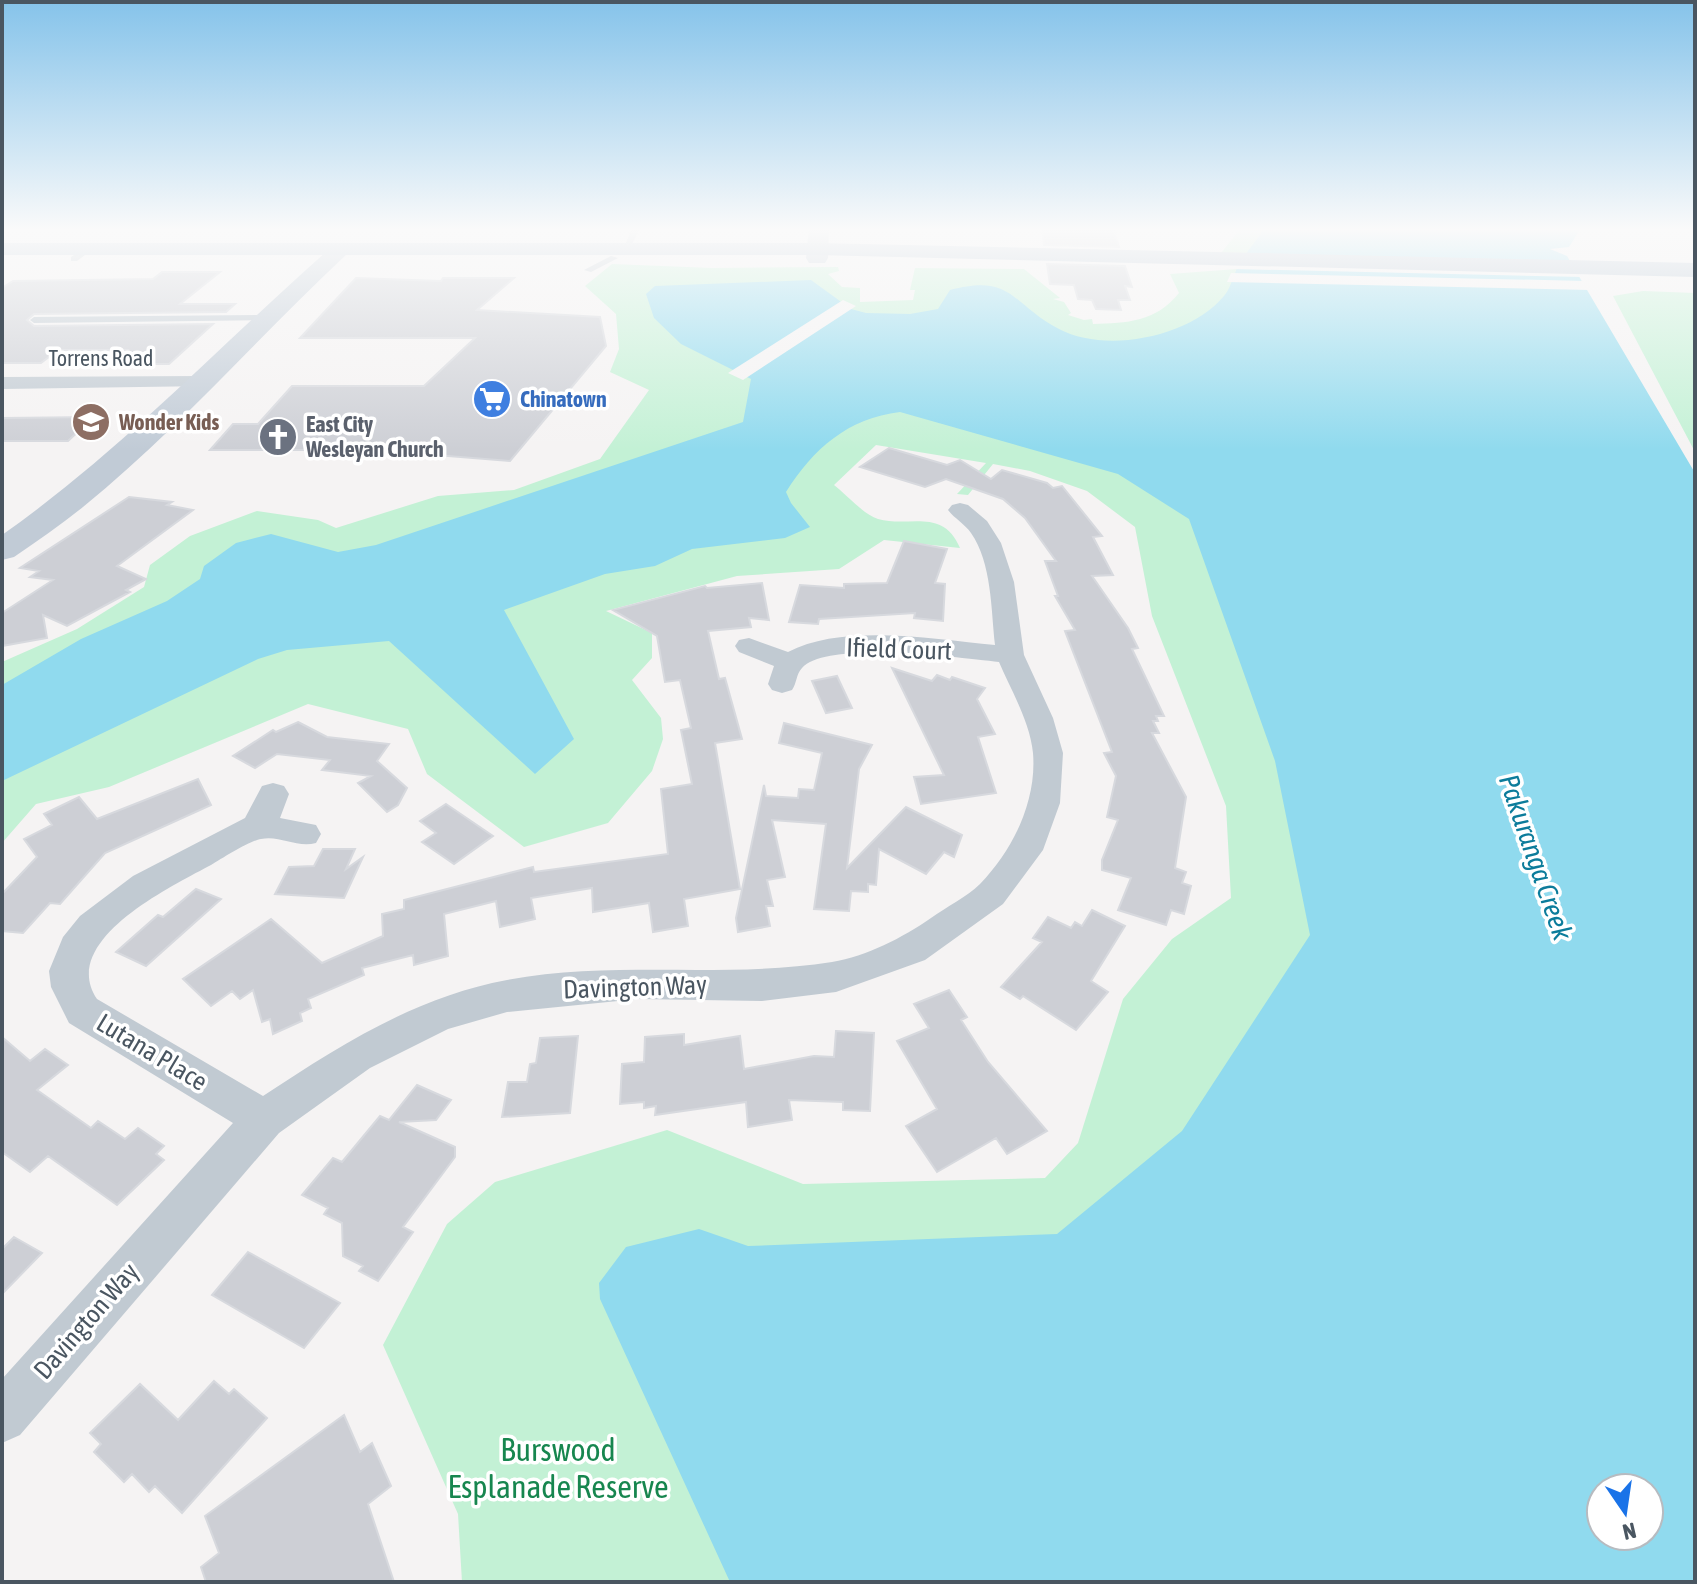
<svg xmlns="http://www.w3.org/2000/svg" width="1697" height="1584" font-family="'Asap Condensed',sans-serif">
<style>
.green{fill:#c3f1d5}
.water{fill:#90daee;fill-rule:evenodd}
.pier{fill:#f5f3f3}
.building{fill:#cdcfd5;stroke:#d7d9de;stroke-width:2}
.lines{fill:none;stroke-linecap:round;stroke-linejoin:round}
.lane{fill:#c1cad2;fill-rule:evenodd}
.street{fill:#c1cad2;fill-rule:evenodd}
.secondary{fill:#c1cbd6;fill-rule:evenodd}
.primary{fill:#b3c2d1;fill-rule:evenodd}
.labels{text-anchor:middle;stroke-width:7;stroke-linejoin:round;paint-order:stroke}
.far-street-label{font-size:22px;fill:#4a5661;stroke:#fff}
.far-shop-label{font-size:22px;font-weight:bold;fill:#366cbe;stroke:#fff;text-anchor:start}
.far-education-label{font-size:22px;font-weight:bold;fill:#785e54;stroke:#fff;text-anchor:start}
.far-worship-label{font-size:22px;font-weight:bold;fill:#5b616d;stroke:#fff;text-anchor:start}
.street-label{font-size:26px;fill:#4a5661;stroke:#fff}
.water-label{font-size:28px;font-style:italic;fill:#0c7c9b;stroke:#fff}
.near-park-label{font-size:32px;fill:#17864f;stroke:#fff}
</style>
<rect width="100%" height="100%" fill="#f5f3f3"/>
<!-- green -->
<path class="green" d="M1241 228H1342L1601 1488V1536L1608 1582H462L458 1514 383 1345 447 1224 495 1182 667 1130 803 1184 1045 1178 1078 1143 1123 999 1172 939 1231 898 1226 806 1152 616 1135 527 1087 491 1030 471 993 464 968 495 957 494 986 463 876 445 834 485C846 494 864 515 878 519 909 528 943 507 960 548L884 540 839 569 737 576 606 611 652 633V658L632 680 661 718 663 739 652 771 608 823 524 847 427 774 408 729 308 704 109 787 36 804 2 843V662L77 629 144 587 150 565 190 536 257 511 318 520 336 528 438 496 514 490 600 459 649 390 610 372 619 349 616 314 585 286 612 264 712 268 838 267 839 271 828 274 842 287 860 288V302L913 300 915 290H910L915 268 1024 269 1060 298 1053 299 1064 302 1071 313 1068 315 1084 320 1092 319 1093 324C1127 323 1156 322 1179 293L1170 274 1237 269 1243 258 1221 253Z
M1643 291 1695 293V452L1613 296Z"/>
<!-- water -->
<path class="water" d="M1265 228H1581L1569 247 1550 249 1567 256 1695 473V1582H730L600 1299 599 1283 626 1247 699 1229 748 1246 1057 1234 1182 1131 1310 935 1275 761 1189 519 1118 474 900 412C848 418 813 449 786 492L791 503 810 527 785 538 692 549 655 566 605 574 504 610 574 739 535 774 389 641 287 650 258 659 2 781V685L81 639 167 601 200 579 204 566 236 543 271 534 338 552 376 545 743 422 751 379 681 344 654 318 646 294 655 286 811 280 851 309 866 313 910 314 938 309 950 290C1013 273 1012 305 1059 329 1106 354 1190 337 1224 296 1233 285 1234 269 1243 258 1250 248 1258 238 1265 228ZM1601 1488H1649V1536H1601Z"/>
<!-- pier -->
<path class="pier" d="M1239 257 1574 264 1583 277 1233 269Z
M1231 273 1585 281 1590 290 1227 282Z
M843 300 856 306 743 380 728 373Z"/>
<!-- building -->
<path class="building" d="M1042 228H1113L1119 247 1044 245Z
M1047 264 1125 266 1132 287 1125 286 1130 300H1118L1121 310 1096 309 1092 300 1078 299 1074 285 1050 284Z
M162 272H220L180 304H235L226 312 34 314 27 320 34 326 213 324 169 364H123L135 353H123L127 350H58L41 363H2V288L13 281 153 279Z
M356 278 441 281 443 278H514L477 310 600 317 606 346 510 461 324 446 319 450H210L233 424H258L292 386H424L475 338H300Z
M94 417 68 441H2V418Z
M889 448 947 465 960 460 991 479 1002 470 1047 483 1053 488 1062 486 1102 536 1093 537 1113 575 1092 576 1128 628 1138 648 1132 649 1164 716H1156L1158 721H1153L1159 733H1152L1186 797 1175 868 1186 872 1182 883 1191 886 1184 914 1171 910 1166 925 1118 910 1131 878 1102 870V860L1118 820 1107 817 1116 776 1104 753 1112 752 1065 631 1075 630 1055 596H1058L1045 561H1056L1025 518 1003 499 946 479 925 487 860 467Z
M129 497 172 502 167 505 193 510 117 566 146 579 126 590 130 592 67 626 43 615 47 638 2 646V613L53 580 30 577 39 571 20 568Z
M904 541 947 549 935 583 945 584 943 621 914 618 915 613 819 619 818 624 789 622 800 585 844 588V584L887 583Z
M762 583 769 620 749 618 751 627 708 631 719 679 725 678 742 739 715 743 740 889 684 899 688 926 653 932 649 903 593 912 592 888 531 898 535 919 500 927 496 901 444 914 448 956 414 965 413 955 362 968 364 975 308 999 311 1008 300 1013 302 1021 273 1034 270 1019 262 1022 253 990 240 999 232 991 211 1006 183 979 271 919 322 963 383 936 382 914 404 909V900L533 867 534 872 668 854 661 789 692 784 681 730 691 728 680 680 665 682 657 636 613 610 705 586 707 588Z
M892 668 932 681 937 675 950 680 952 677 985 688 977 699 995 734 978 737 996 793 921 804 914 777 944 775Z
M837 676 852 708 826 713 812 681Z
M298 722 327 737 389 744 377 761 407 788 398 805 387 812 358 783 371 776 322 770 330 760 277 754 255 768 233 756 273 730 276 732Z
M784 723 872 745 859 769 847 868 906 807 962 835 954 857 944 852 926 874 879 849 876 885 868 884V892L851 891 849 911 814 909 826 824 772 820 785 877 767 880 773 906H766L770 926 738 932 736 918 764 785 766 796 798 798 799 789 814 790 822 753 779 743Z
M198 779 211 805 105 853 60 904 50 903 23 933 2 931V894L37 857 24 839 52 825 44 814 79 797 97 819Z
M446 804 493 836 454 864 422 842 436 833 420 821Z
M323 849H355L346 869 363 857 344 898 275 894 289 867 314 866Z
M196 889 221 899 146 966 116 952 158 915 163 917Z
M1092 910 1125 926 1091 981 1108 992 1076 1030 1023 996 1020 999 1001 987 1042 942 1033 938 1048 917 1071 928 1075 922 1082 926Z
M949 990 967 1017 961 1020 988 1062 1047 1131 1007 1154 996 1138 937 1172 906 1126 937 1109 897 1041 929 1028 914 1004Z
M836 1031 874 1033 870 1111 843 1110V1102L789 1100 792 1120 748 1127 746 1102 655 1115 656 1106 644 1108V1102L620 1104 622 1064 644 1062 645 1037 684 1034V1045L740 1036 744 1069 814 1056 834 1057Z
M578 1036 570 1113 502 1117 508 1082H527L530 1064 536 1063 540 1038Z
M2 1037 30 1061 45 1049 68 1065 37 1090 91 1128 98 1121 125 1139 138 1128 164 1146 156 1154 164 1160 117 1205 48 1156 30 1172 2 1152Z
M417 1085 451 1100 436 1120 399 1122 455 1147V1157L403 1227 413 1232 378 1281 359 1271 363 1266 343 1256 342 1223 324 1214 328 1208 302 1195 333 1158 342 1162 380 1116 389 1120Z
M14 1237 42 1253 2 1294V1249Z
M248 1252 340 1303 304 1348 212 1295Z
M214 1381 229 1394 234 1389 267 1418 182 1513 155 1486 149 1492 132 1474 124 1482 94 1452 101 1444 90 1433 140 1384 178 1420Z
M344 1415 360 1452 372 1443 391 1486 368 1504 394 1582H206L201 1567 219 1553 205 1516Z"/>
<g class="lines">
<!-- lane -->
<path class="lane" d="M632 228H640L629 250H623Z
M86 247 93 249 77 261H71V257Z
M611 256 618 258 591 272 584 270Z
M265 315 269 318 268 320 34 323 30 320 34 317Z"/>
<!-- street -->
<path class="street" d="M201 376 208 378 211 382 208 386 2 389V377Z
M960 503 968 505 987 521 1001 543 1014 582 1024 655 1053 718 1063 753 1060 803 1043 850 1003 904 925 960 836 992 762 1001 638 999 507 1012 448 1029 370 1068 279 1133 20 1435 2 1443V1379L233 1123 69 1023 51 987 49 971 63 937 80 916 133 876 245 818 262 786 273 783 284 786 289 794 280 818 316 825 321 834 316 843C296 848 280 835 261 839 249 841 223 858 211 865 170 887 58 941 97 999L263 1096C339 1046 415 997 507 980 615 960 725 979 832 962 867 956 902 938 931 918 946 907 967 897 980 884 1013 850 1037 801 1033 753 1030 722 1011 690 999 662 960 658 828 640 802 668 796 674 797 683 792 690L782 693 772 690 768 684 774 666 739 652 735 646 739 640 749 638 788 652C842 623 935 639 995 645 991 610 992 563 971 533 965 524 955 519 948 510L952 505Z"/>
<!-- secondary -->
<path class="secondary" d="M809 228H829L828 258 825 263H809L806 258Z
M341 243 352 249 348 253C259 336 178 430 83 507 61 525 37 541 14 557L2 560V535C123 450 223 342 334 245Z"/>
<!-- primary -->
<path class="primary" d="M2 243H817L1695 263V277L817 255H2Z"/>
</g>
<!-- sky -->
<linearGradient id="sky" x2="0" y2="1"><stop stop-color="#85c3ea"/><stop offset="0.51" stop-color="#fafafa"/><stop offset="1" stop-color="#fafafa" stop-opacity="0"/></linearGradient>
<rect width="1697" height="450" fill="url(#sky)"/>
<!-- icons -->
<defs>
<g id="supermarket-disc" transform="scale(2)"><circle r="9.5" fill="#3f7fe0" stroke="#fff"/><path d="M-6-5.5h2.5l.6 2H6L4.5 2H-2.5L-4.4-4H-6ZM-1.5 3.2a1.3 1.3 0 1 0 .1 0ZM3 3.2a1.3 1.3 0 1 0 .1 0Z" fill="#fff"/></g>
<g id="school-disc" transform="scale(2)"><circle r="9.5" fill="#8d6e63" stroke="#fff"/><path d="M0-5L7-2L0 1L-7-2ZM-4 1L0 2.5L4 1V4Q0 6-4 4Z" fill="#fff"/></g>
<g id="church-disc" transform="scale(2)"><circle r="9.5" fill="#6b7280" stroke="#fff"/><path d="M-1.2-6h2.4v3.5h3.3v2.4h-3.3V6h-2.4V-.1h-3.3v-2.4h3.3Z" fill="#fff"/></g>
</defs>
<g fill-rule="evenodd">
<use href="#supermarket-disc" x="492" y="399"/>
<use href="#school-disc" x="91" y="422"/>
<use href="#church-disc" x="278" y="437"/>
</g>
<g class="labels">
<!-- far-street labels -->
<g class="far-street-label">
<text x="101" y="366">Torrens Road</text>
</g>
<!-- far-shop labels -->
<g class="far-shop-label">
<text x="520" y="407">Chinatown</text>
</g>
<!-- far-education labels -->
<g class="far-education-label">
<text x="119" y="430">Wonder Kids</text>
</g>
<!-- far-worship labels -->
<g class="far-worship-label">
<text x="306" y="432">East City<tspan x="306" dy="25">Wesleyan Church</tspan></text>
</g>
<!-- street labels -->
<g class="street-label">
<text transform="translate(899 649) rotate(2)" y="9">Ifield Court</text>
<text transform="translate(635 987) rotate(-2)" y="9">Davington Way</text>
<text transform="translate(152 1052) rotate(31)" y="9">Lutana Place</text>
<text transform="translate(86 1321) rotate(-49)" y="9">Davington Way</text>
</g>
<!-- water labels -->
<g class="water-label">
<text transform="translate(1536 857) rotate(71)" y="10">Pakuranga Creek</text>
</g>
<!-- near-park labels -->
<g class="near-park-label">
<text x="558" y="1461">Burswood<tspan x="558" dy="37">Esplanade Reserve</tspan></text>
</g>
</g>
<!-- border -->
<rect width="1697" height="1584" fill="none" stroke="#4a5661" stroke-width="8"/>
<!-- north arrow -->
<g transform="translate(1625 1512) rotate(167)"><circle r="38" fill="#ffffff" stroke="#b7bbc0" stroke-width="2"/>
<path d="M0-6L14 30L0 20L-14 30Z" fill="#1a73e8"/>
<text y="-12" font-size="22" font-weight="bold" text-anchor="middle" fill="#4a5661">N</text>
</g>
</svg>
